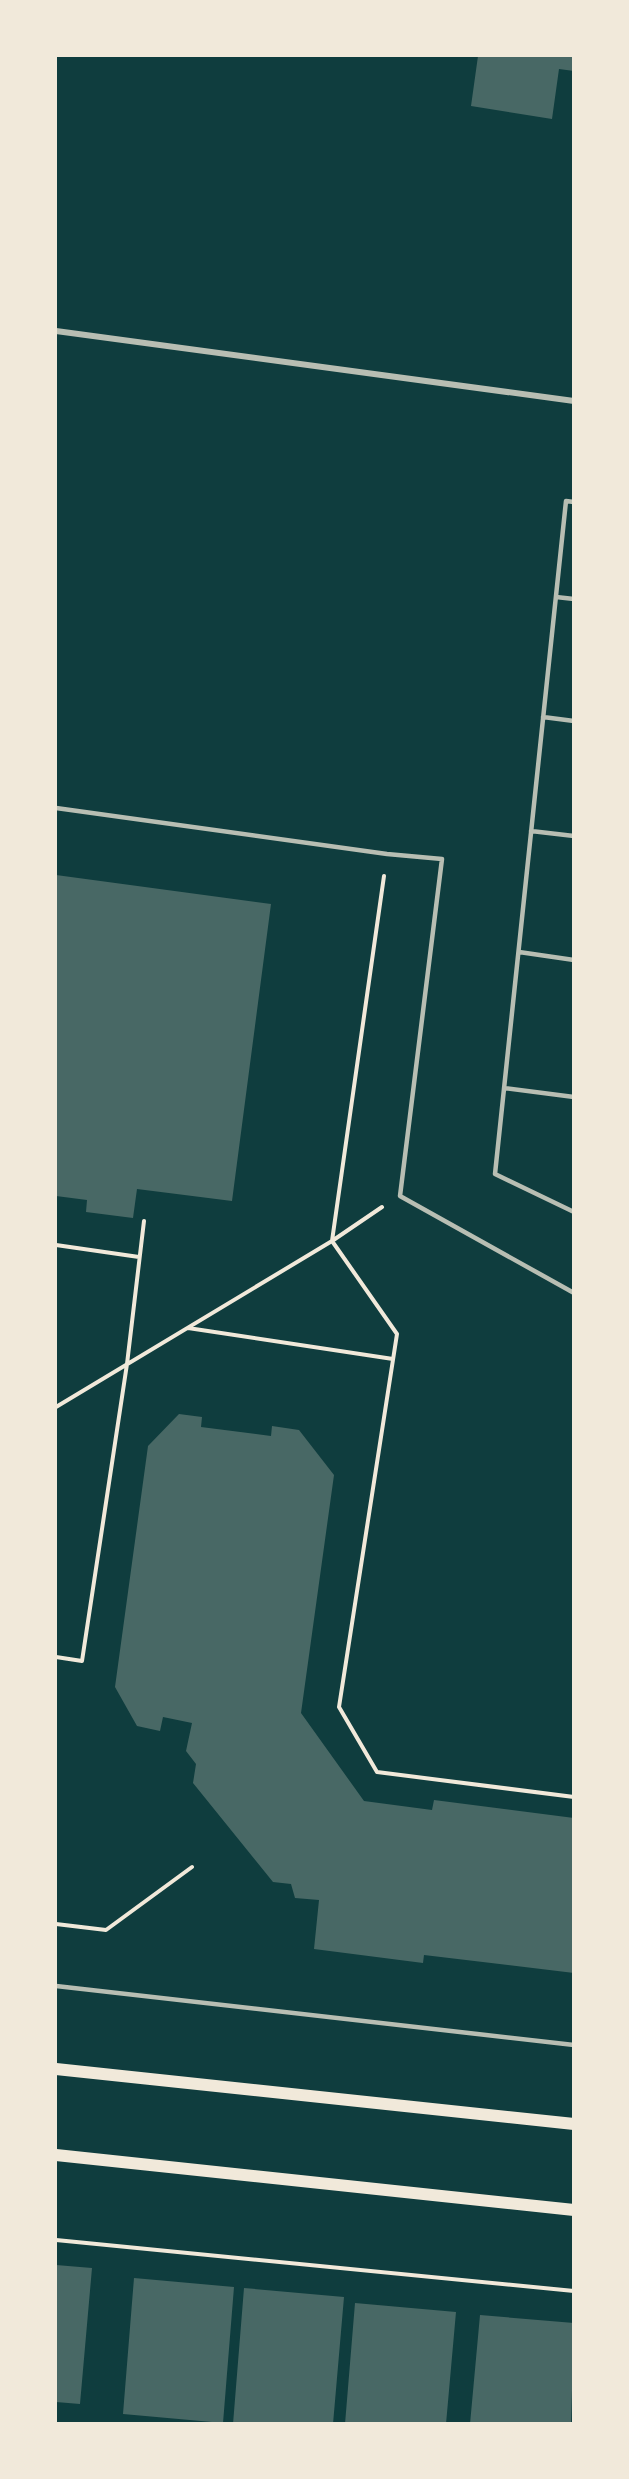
<svg xmlns="http://www.w3.org/2000/svg" width="629" height="2479" font-family="'Open Sans',sans-serif">
<style>
.building{fill:#486865}
.lines{fill:none;stroke-linecap:round;stroke-linejoin:round}
.path{stroke:#f1e9da;stroke-width:4}
.service{stroke:#b8beb3;stroke-width:4.5}
.minor{stroke:#b8beb3;stroke-width:6}
.secondary{stroke:#f1e9da;stroke-width:12}
</style>
<rect width="100%" height="100%" fill="#0f3d3e"/>
<!-- building -->
<path class="building" d="M478 56H574V71L559 69 552 119 471 106Z
M56 875 271 904 232 1201 137 1189 133 1218 86 1212 87 1200 56 1196Z
M179 1414 202 1417 201 1427 271 1436 272 1426 299 1430 334 1475 301 1713 364 1801 432 1810 434 1800 574 1818V1973L424 1955 423 1963 314 1949 319 1900 295 1898 291 1884 273 1882 193 1783 196 1764 186 1751 192 1723 163 1717 160 1731 137 1726 115 1687 148 1446Z
M56 2265 92 2268 80 2404 56 2402Z
M134 2278 234 2287 223 2423 123 2414Z
M244 2288 344 2297 333 2424H233Z
M355 2303 456 2312 446 2424H345Z
M480 2315 574 2323 571 2424H470Z"/>
<g class="lines">
<!-- path -->
<path class="path" d="M384 876 332 1241 397 1334 339 1707 377 1772 574 1797
M56 1245 139 1257
M188 1328 393 1359
M56 1407 332 1241 382 1207
M56 1657 82 1661 127 1364 144 1221
M56 1924 106 1930 192 1867
M56 2240 574 2291"/>
<!-- service -->
<path class="service" d="M574 502 566 501 495 1174 574 1212
M556 597 574 599
M543 717 574 721
M56 808 387 854 442 859 400 1196 574 1293
M531 831 574 836
M519 952 574 960
M504 1088 574 1097
M56 1986 574 2045"/>
<!-- minor -->
<path class="minor" d="M56 331 574 401"/>
<!-- secondary -->
<path class="secondary" d="M56 2069 574 2124
M56 2155 574 2210"/>
</g>
<!-- border -->
<rect width="629" height="2479" fill="none" stroke="#f1e9da" stroke-width="114"/>
</svg>
